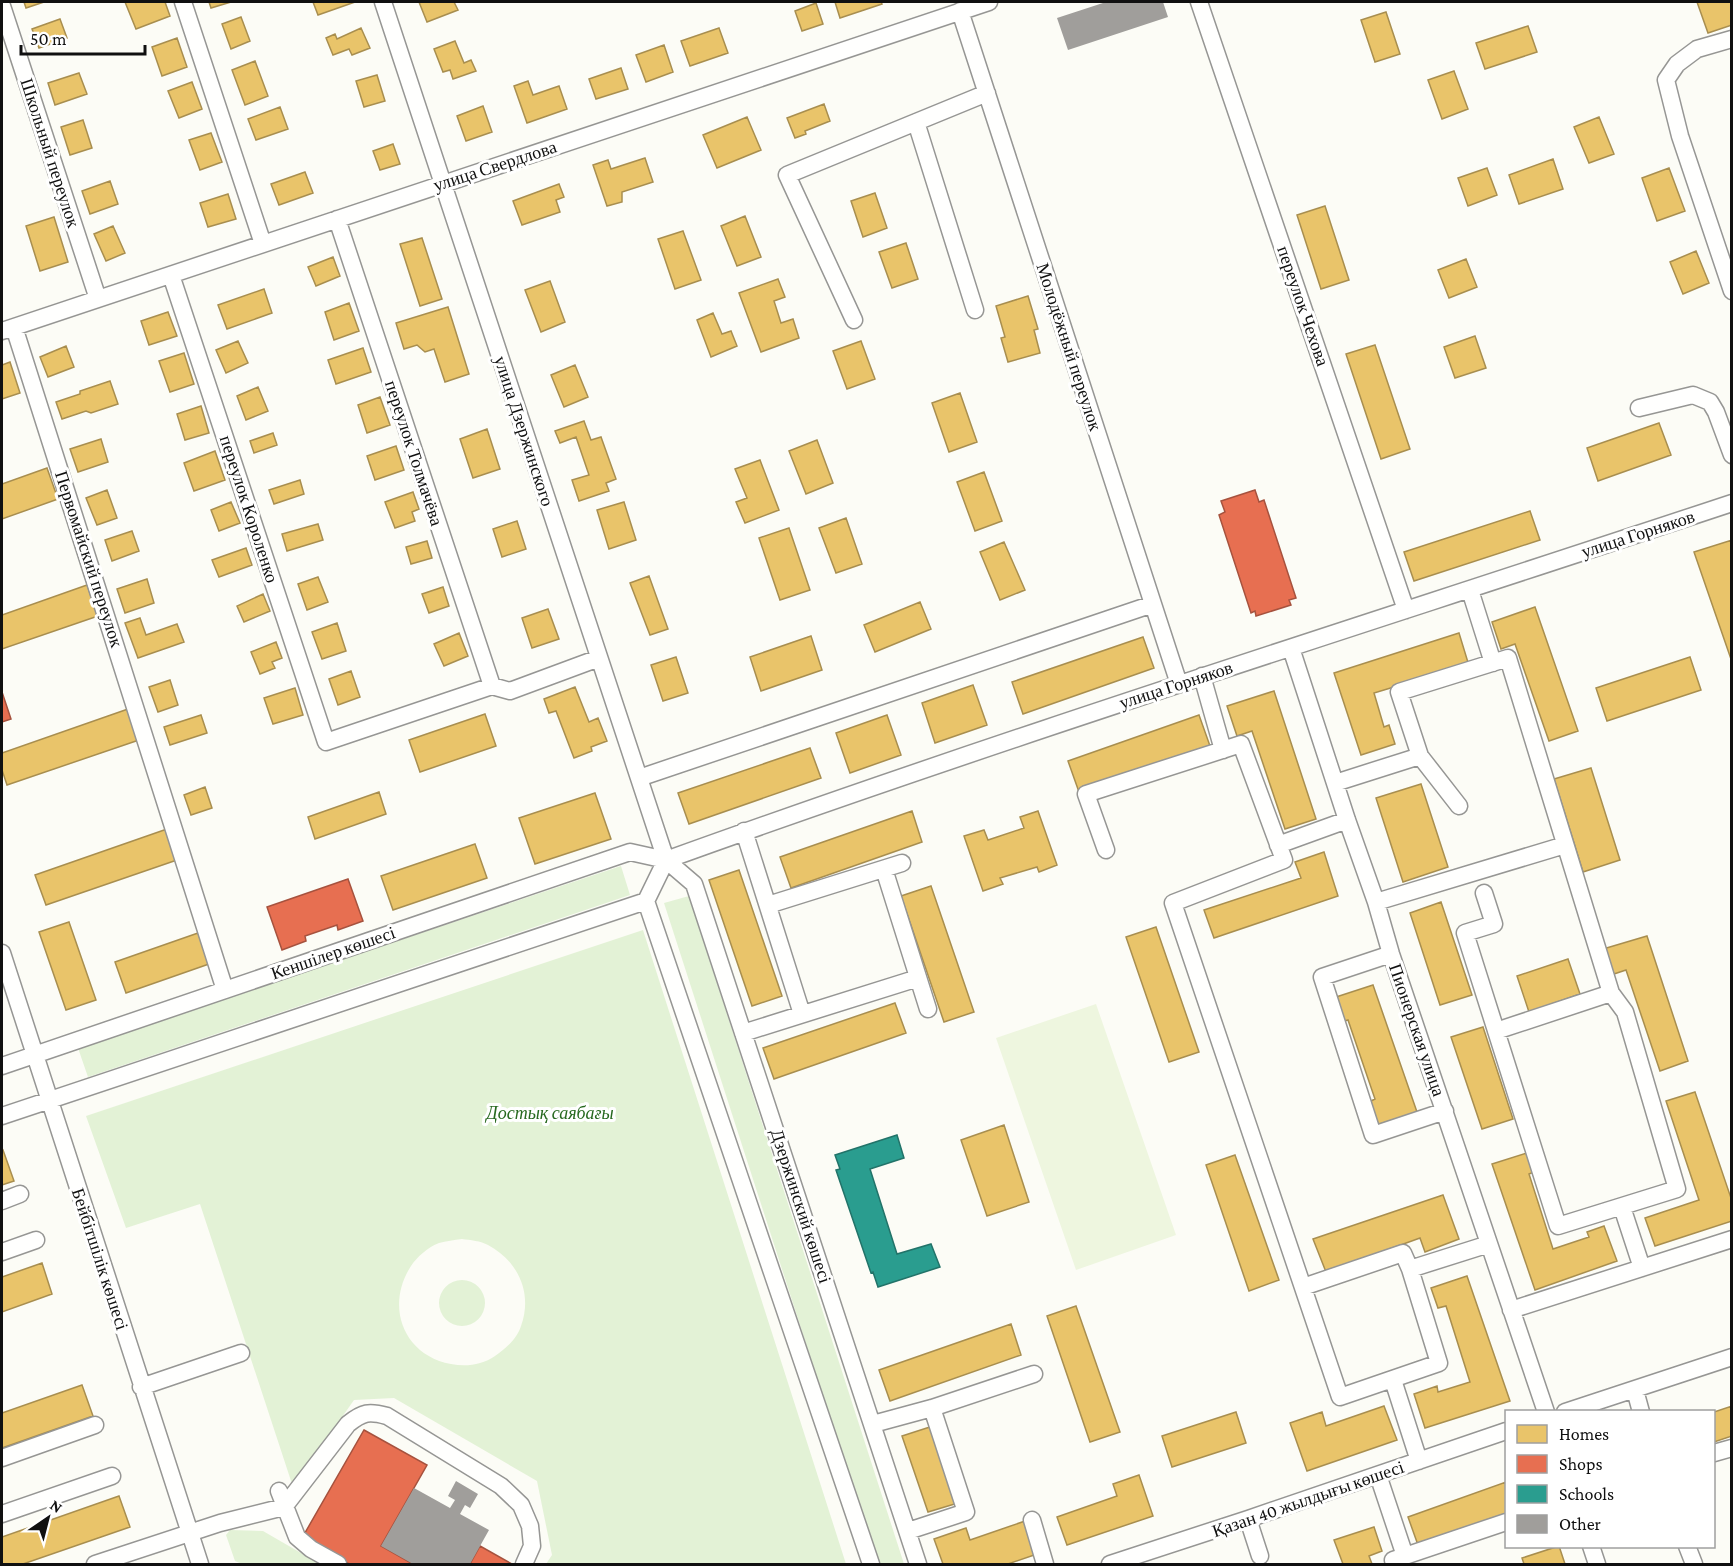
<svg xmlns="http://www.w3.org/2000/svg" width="1733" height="1566" font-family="'Crimson Pro',serif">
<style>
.green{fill:#e3f2d6;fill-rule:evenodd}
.pitch{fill:#eef6df}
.homes{fill:#e9c46a;stroke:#a88e4f;stroke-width:1.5}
.shops{fill:#e76f51;stroke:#a6523e;stroke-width:1.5}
.schools{fill:#2a9d8f;stroke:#227369;stroke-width:1.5}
.building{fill:#a09e9b}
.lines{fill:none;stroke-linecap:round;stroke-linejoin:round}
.minor-casing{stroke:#969694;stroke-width:19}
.minor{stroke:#fffffe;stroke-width:16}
.labels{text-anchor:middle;stroke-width:6;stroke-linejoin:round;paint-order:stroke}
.street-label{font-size:18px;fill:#101010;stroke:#fff}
.park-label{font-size:18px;font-style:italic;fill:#27691f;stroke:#fff}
</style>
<rect width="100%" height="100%" fill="#fcfcf6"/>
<!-- green -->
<path class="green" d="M621 866 630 895 88 1077 78 1048Z
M689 896 904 1564H877L664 903Z
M643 930 846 1564H546L552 1555 537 1481 394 1398 354 1400 293 1487 200 1204 126 1228 86 1116ZM462 1239C470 1240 481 1241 488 1245 518 1261 533 1293 521 1326 517 1339 505 1349 495 1356 482 1365 466 1367 451 1364 403 1355 385 1306 411 1266 417 1257 428 1247 439 1243 446 1241 454 1240 462 1239Z
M439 1303a23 23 0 1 1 46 0a23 23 0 1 1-46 0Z
M230 1530 263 1531 320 1564H242L235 1561 226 1535Z"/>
<!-- pitch -->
<path class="pitch" d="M1096 1004 1176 1235 1076 1270 996 1038Z"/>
<!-- homes -->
<path class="homes" d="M24 2H44L26 8Z
M125 2H165L170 16 136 29Z
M209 2H231L211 8Z
M313 2H355L318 15Z
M419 2H454L458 10 427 22Z
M835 2H881L882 4 840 18Z
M1697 2H1732V25L1708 33Z
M816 3 823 24 802 31 795 11Z
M1386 12 1400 54 1375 62 1361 20Z
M241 17 250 41 231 49 222 24Z
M60 19 67 38 39 48 32 29Z
M1528 26 1537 52 1485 69 1476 43Z
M361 28 370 48 352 55 349 49 333 55 326 38 335 34 337 39Z
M719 28 728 53 690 66 681 41Z
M177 38 187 67 162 76 152 47Z
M455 41 464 63 471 60 476 71 453 79 450 70 443 72 434 49Z
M664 45 673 72 646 82 636 55Z
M255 61 268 96 245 105 232 70Z
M621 68 628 89 596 99 589 79Z
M1454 71 1468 109 1442 119 1428 80Z
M79 73 87 94 55 105 48 83Z
M377 75 385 101 364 107 356 81Z
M528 81 533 95 559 86 567 109 527 123 514 86Z
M192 82 202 109 179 118 168 91Z
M824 104 830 121 805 131 806 134 795 138 787 118Z
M483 106 492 132 466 141 457 116Z
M280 107 288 129 256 140 248 119Z
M747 117 761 150 717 168 703 135Z
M1599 117 1614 154 1589 163 1574 127Z
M83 120 92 148 70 155 61 127Z
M211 133 222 162 200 170 189 140Z
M393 144 400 164 380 170 373 151Z
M645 158 653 182 622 192V202L607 206 593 165 608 160 611 169Z
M1553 159 1563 189 1519 204 1509 175Z
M1487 168 1497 195 1468 206 1458 178Z
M1669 168 1685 211 1657 221 1642 178Z
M305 172 313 193 279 205 271 184Z
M110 181 118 204 90 214 82 191Z
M559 184 564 197 556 200 560 212 522 225 513 201Z
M875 193 887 228 863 237 851 201Z
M228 194 236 219 208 227 200 203Z
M1325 206 1349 280 1321 289 1297 215Z
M745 216 761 257 737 266 721 226Z
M54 217 68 262 40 271 26 226Z
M113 226 125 253 106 261 94 234Z
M683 231 701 280 675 289 658 239Z
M422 238 442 299 420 306 400 244Z
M906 243 918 279 892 288 879 252Z
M1696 251 1709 283 1683 294 1670 262Z
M333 257 340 276 316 286 308 267Z
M1466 259 1477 287 1449 298 1438 270Z
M778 279 785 297 774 301 781 323 793 319 799 338 761 352 739 293Z
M550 281 565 322 541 332 525 290Z
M264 289 272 313 227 329 218 305Z
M1028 296 1038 329 1034 330 1040 353 1008 362 1001 338 1005 337 996 306Z
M349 303 359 331 334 340 325 312Z
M448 307 469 374 445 382 434 349 425 352 417 345 404 349 396 323Z
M168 312 177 336 149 345 141 321Z
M713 313 722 334 731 331 737 346 711 357 697 320Z
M1475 336 1486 368 1455 378 1444 347Z
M238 341 248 363 226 373 216 350Z
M861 341 875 379 847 389 833 351Z
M1375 345 1410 449 1381 459 1346 354Z
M66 346 74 367 48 377 40 357Z
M363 348 371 372 336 384 328 360Z
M184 353 194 384 170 392 159 361Z
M10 362 20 393 2 399V365Z
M575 365 588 397 564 407 551 375Z
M110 381 118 404 91 413 86 411 62 419 56 402 80 394V391Z
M258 387 268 411 246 420 237 396Z
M960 393 977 442 949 452 932 403Z
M380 397 390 425 367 433 358 405Z
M201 406 209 433 185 440 177 414Z
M584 421 591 440 601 437 616 479 606 483 609 491 579 501 572 480 589 475 576 437 560 443 555 431Z
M1659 423 1671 455 1598 481 1587 448Z
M487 429 500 469 473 478 460 439Z
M273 433 277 445 254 453 250 441Z
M101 439 108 462 78 472 70 449Z
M817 440 833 483 806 494 789 451Z
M396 446 404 470 375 480 367 456Z
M215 451 225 480 194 491 184 463Z
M760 460 779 510 745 523 736 502 747 498 735 469Z
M47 468 58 499 2 519V484Z
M984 472 1002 521 975 531 957 482Z
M300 480 304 494 274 504 269 490Z
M107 490 117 518 97 525 86 498Z
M413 492 419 509 412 512 415 521 395 528 385 502Z
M231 502 240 523 219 531 211 510Z
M624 502 636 540 609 549 597 510Z
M1530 511 1540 540 1414 581 1404 552Z
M846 518 862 564 836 573 819 528Z
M517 521 526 549 502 557 493 529Z
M318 524 323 540 287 551 282 534Z
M789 528 810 590 780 600 759 538Z
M132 531 139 551 112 561 105 540Z
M1732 540V662L1694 552Z
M427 541 432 558 411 564 406 547Z
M1004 542 1025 590 1000 600 980 552Z
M246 548 252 565 219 577 212 560Z
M649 576 668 629 650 635 630 583Z
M318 577 328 602 307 610 298 584Z
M147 579 154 603 125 613 117 589Z
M87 585 98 616 2 649V615Z
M443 587 449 606 429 613 422 594Z
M263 594 270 611 244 622 237 606Z
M920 602 931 629 875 652 864 625Z
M1535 607 1578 731 1549 741 1515 644 1501 649 1492 622Z
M548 609 559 639 532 648 522 618Z
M140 618 146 635 177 624 184 642 138 658 125 623Z
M337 623 346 651 322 659 312 632Z
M459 633 468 656 444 666 434 644Z
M1459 633 1470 669 1450 670 1374 693 1384 727 1389 725 1395 744 1361 755 1334 673Z
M811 636 822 670 761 691 750 657Z
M1143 637 1154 668 1023 714 1012 682Z
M276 642 282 658 272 662 275 668 260 674 251 652Z
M676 657 688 693 663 701 651 665Z
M1690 657 1701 690 1607 721 1596 688Z
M351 671 360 697 338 705 329 679Z
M170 680 178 705 158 712 149 687Z
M973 685 987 725 935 743 922 703Z
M575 687 589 722 598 718 607 741 591 747 592 751 574 758 556 711 549 713 544 699Z
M295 688 303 715 273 724 264 698Z
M1274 691 1316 819 1285 829 1252 731 1237 736 1227 706Z
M128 709 139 740 7 785 2 770V753Z
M485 714 496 746 420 772 409 740Z
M201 715 207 733 170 745 164 727Z
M887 715 901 755 850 773 836 733Z
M1199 715 1210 746 1079 792 1068 761Z
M810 748 821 778 689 824 678 793Z
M1591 768 1620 860 1583 872 1554 779Z
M1421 784 1448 867 1403 882 1376 798Z
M205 787 212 808 191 815 184 795Z
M379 792 386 814 315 839 308 817Z
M595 793 611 839 535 864 519 818Z
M912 811 922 842 791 888 780 857Z
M1038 811 1057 865 1039 872 1037 867 1000 878 1003 884 983 891 964 836 984 830 988 840 1024 828 1020 817Z
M167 829 177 860 46 905 35 875Z
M475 844 487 878 393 910 381 876Z
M1324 852 1338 896 1214 938 1204 910 1301 878 1295 862Z
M739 870 782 996 752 1006 709 880Z
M931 886 974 1012 944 1022 901 896Z
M1441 902 1472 995 1440 1005 1410 913Z
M69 922 96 1000 66 1010 39 932Z
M1156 927 1199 1052 1169 1062 1126 937Z
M198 933 209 964 126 993 115 962Z
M1647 936 1688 1061 1660 1071 1626 970 1611 975 1603 949Z
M1568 959 1580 994 1529 1012 1517 976Z
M1373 985 1417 1112 1377 1125 1369 1102 1375 1099 1348 1020 1341 1022 1333 998Z
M895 1003 906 1033 774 1079 763 1048Z
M1483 1027 1513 1119 1482 1129 1451 1037Z
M1695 1092 1732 1201V1221L1655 1246 1645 1218 1699 1200 1666 1101Z
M1004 1125 1029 1202 987 1216 961 1140Z
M3 1150 14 1181 2 1185V1151Z
M1527 1153 1534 1172 1529 1174 1553 1249 1589 1237 1587 1232 1604 1226 1617 1261 1535 1290 1492 1164Z
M1235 1155 1279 1280 1249 1291 1206 1165Z
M1443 1195 1459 1239 1425 1252 1420 1238 1326 1272 1313 1239Z
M42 1263 52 1294 2 1312V1277Z
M1467 1276 1510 1401 1425 1428 1414 1394 1437 1386 1438 1392 1470 1382 1446 1306 1438 1308 1431 1288Z
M1076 1306 1120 1432 1090 1442 1047 1316Z
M1011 1324 1021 1355 890 1401 879 1370Z
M82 1385 93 1416 2 1448V1413Z
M1384 1406 1397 1440 1307 1471 1290 1423 1322 1412 1326 1426Z
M1732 1406V1436L1714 1442V1412Z
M1236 1412 1246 1443 1172 1467 1162 1436Z
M933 1426 958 1503 928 1512 902 1436Z
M1139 1475 1153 1516 1067 1545 1057 1517 1117 1496 1113 1484Z
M1506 1482V1515L1418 1545 1408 1517Z
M119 1496 130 1527 23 1564H2V1537Z
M1028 1520 1040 1553 1008 1564H943L934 1539 966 1528 970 1540Z
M1374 1527 1382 1551 1369 1556 1372 1564H1343L1334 1540Z
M1559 1546 1565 1564H1524L1522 1558Z"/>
<!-- shops -->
<path class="shops" d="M1255 490 1259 502 1264 500 1296 598 1289 600 1291 605 1256 616 1255 611 1251 613 1219 515 1225 512 1221 501Z
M2 692 11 719 2 722Z
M348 879 363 921 338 930 337 925 305 936 306 941 282 950 267 907Z
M364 1430 427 1465 381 1546 413 1564H349L302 1538Z
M480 1546 512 1564H470Z"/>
<!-- schools -->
<path class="schools" d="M897 1135 904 1158 870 1169 897 1254 931 1244 940 1267 878 1287 873 1272 871 1273 836 1170 840 1169 835 1155Z"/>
<!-- building -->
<path class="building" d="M1106 2H1163L1168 17 1068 50 1057 18Z
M456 1481 478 1494 470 1508 465 1505 460 1514 489 1530 470 1564H413L381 1546 414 1488 450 1508 455 1500 448 1496Z"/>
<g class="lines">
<!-- minor casing -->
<g class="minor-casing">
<path id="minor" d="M183 2 263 244
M383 2 666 860
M1199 2 1406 610
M2 6 98 299
M960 11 1179 684
M1732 39 1697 49 1677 64 1666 80 1680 136 1732 291
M916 122 975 310
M337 219 492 686
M171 275 326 742 492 686 510 691 599 658
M854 320 787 175 987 93
M14 327 225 990
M2 331 989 2
M1639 408 1693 395 1710 402 1716 412 1732 455
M1470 590 1493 663
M1291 648 1347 820 1376 902 1391 954 1546 1412
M1202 676 1223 750
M1420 756 1459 806
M639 778 1153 604
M1335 783 1420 756 1399 692 1508 658 1611 993 1625 1012 1677 1189 1558 1226 1465 933 1494 924 1484 893
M744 831 802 1014
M1278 845 1347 820
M1106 850 1086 794 1241 744 1284 860 1173 903 1340 1397 1439 1363 1410 1269 1403 1253 1303 1287
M884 869 928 1009
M646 901 666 860C1018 733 1376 621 1732 503
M646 901 871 1564
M1376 902 1565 845
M768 905 902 863
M2 953 200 1564
M1391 954 1322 977 1373 1135 1445 1111
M1496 1031 1611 993
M743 1033 918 978
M2 1066 630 852 666 860 694 884 918 1564
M2 1116 646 901
M2 1201 20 1194
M1622 1207 1642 1268
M2 1252 36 1240
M1410 1269 1489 1244
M1511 1310 1732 1239
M1393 1380 1419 1461
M141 1387 241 1353
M1635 1390 1641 1412
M1565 1412 1732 1357
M873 1424 932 1408 1034 1374
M1714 1453 1732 1448
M2 1458 95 1425
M1378 1475 1405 1556
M279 1491 297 1537 311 1549 338 1564
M2 1514 112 1476
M1248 1519 1260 1556
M1032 1520 1045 1564
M908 1531 966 1512 932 1408
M1591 1546 1597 1564
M1687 1546 1694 1564
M95 1564 220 1523 284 1507 348 1424C363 1412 369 1411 387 1416L501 1486 521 1505 530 1526 532 1546 524 1564
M1110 1564 1248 1519 1506 1431
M1394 1564 1393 1560 1506 1522"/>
</g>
<!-- minor -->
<use href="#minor" class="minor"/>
</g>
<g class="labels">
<!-- street labels -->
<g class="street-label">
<text transform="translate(50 153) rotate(72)" y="6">Школьный переулок</text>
<text transform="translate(495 166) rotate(-18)" y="6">улица Свердлова</text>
<text transform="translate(1303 306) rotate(71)" y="6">переулок Чехова</text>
<text transform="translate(1069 347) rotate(72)" y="6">Молодёжный переулок</text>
<text transform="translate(524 431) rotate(72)" y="6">улица Дзержинского</text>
<text transform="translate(414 453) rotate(72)" y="6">переулок Толмачёва</text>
<text transform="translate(249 509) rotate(72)" y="6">переулок Короленко</text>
<text transform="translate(1638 534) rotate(-18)" y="6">улица Горняков</text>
<text transform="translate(89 559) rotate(72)" y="6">Первомайский переулок</text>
<text transform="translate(1176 685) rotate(-18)" y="6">улица Горняков</text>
<text transform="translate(333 953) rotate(-19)" y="6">Кеншілер көшесі</text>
<text transform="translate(1417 1030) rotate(71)" y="6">Пионерская улица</text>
<text transform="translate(801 1206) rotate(72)" y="6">Дзержинский көшесі</text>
<text transform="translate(100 1259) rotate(72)" y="6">Бейбітшілік көшесі</text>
<text transform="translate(1308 1499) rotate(-19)" y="6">Қазан 40 жылдығы көшесі</text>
</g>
<!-- park labels -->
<g class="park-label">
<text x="550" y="1119">Достық саябағы</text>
</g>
</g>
<!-- border -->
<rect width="1733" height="1566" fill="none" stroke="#101010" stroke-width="6"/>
<!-- legend -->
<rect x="1505" y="1410" width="210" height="138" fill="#ffffff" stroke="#9f9f9f" stroke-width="1.5"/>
<rect x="1517" y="1425" width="30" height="18" fill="#e9c46a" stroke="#9f9f9f" stroke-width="1.5"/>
<text x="1559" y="1440" font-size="18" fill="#101010">Homes</text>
<rect x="1517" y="1455" width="30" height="18" fill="#e76f51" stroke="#9f9f9f" stroke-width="1.5"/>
<text x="1559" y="1470" font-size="18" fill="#101010">Shops</text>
<rect x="1517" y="1485" width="30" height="18" fill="#2a9d8f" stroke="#9f9f9f" stroke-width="1.5"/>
<text x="1559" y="1500" font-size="18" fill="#101010">Schools</text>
<rect x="1517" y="1515" width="30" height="18" fill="#a09e9b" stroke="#9f9f9f" stroke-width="1.5"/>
<text x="1559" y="1530" font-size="18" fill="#101010">Other</text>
<!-- north arrow -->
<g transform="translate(48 1518) rotate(35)" stroke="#ffffff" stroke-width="4.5" paint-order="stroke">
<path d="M0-4.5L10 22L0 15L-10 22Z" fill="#101010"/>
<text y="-9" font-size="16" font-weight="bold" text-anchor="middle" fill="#101010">N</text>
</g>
<!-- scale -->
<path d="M21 45v9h124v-9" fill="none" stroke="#101010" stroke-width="3"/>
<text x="30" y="45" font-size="18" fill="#101010" stroke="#ffffff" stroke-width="4.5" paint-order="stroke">50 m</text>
</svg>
